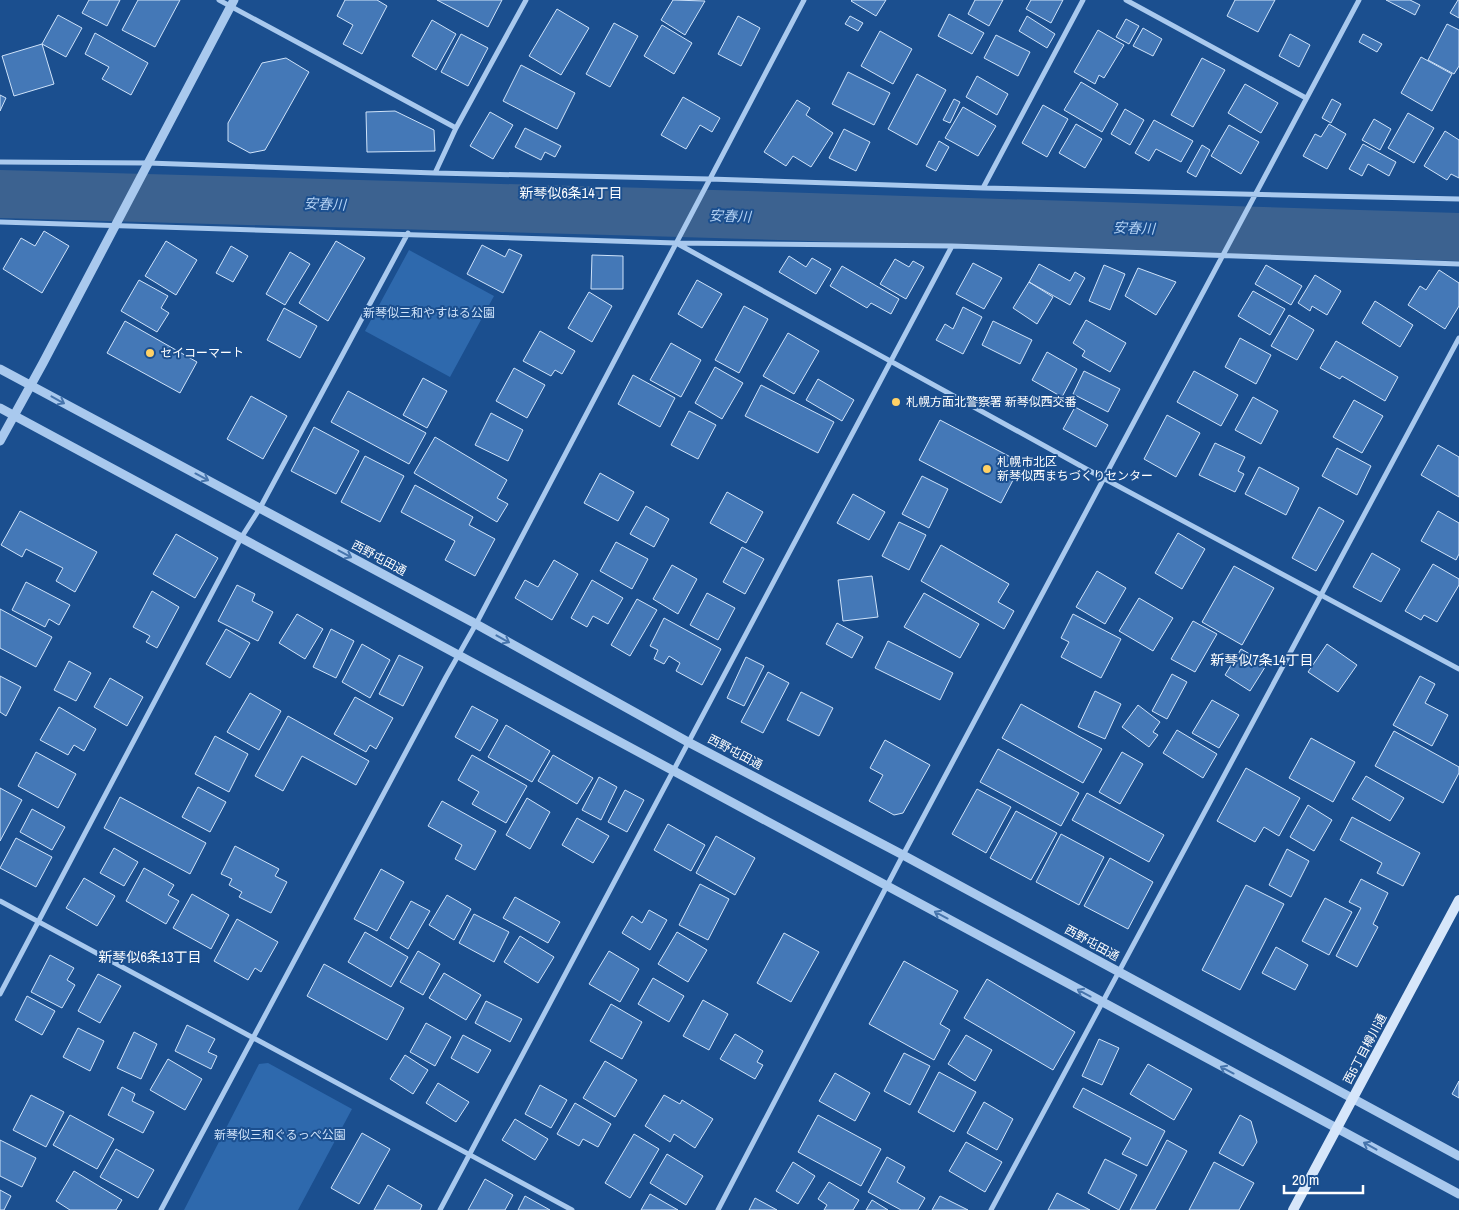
<svg xmlns="http://www.w3.org/2000/svg" width="1459" height="1210" font-family="'Archivo Narrow','Noto Sans JP',sans-serif">
<style>
.green{fill:#2e69ad}
.lines{fill:none;stroke-linecap:round;stroke-linejoin:round}
.river{stroke:#3c6290;stroke-width:48}
.building{fill:#4478b7;stroke:#cfe3fa}
.minor{stroke:#a9c9ee;stroke-width:5}
.tertiary{stroke:#a9c9ee;stroke-width:9}
.secondary{stroke:#d6e6fa;stroke-width:10}
.oneway{stroke:#4674ac}
.poi-dot{fill:#ffd166;stroke:#1b4f8f;stroke-width:2}
.labels{text-anchor:middle;stroke-width:4;stroke-linejoin:round;paint-order:stroke}
.park-label{font-size:12px;fill:#cfe3fa;stroke:#1b4f8f}
.poi-label{font-size:12px;fill:#fff;stroke:#1b4f8f;text-anchor:start}
.street-label{font-size:12px;fill:#fff;stroke:#1b4f8f}
.neighbourhood-label{font-size:14px;fill:#fff;stroke:#1b4f8f}
.water-label{font-size:14px;font-style:italic;fill:#b5d3f5;stroke:#1b4f8f}
</style>
<rect width="100%" height="100%" fill="#1b4f8f"/>
<!-- green -->
<path class="green" d="M409 250 494 296 450 377 365 331Z
M268 1063 352 1109 298 1210H184L259 1064Z"/>
<g class="lines">
<!-- river -->
<path class="river" d="M0 194 647 212 1459 237"/>
</g>
<!-- building -->
<path class="building" d="M89 0H120L107 26 82 13Z
M138 0H180L155 47 122 30Z
M345 0H377L387 6 362 54 343 44 353 25 337 16Z
M437 0H502L488 27Z
M673 0 705 1 685 35 661 20Z
M852 0H886L876 16 851 1Z
M975 0H1003L989 26 968 14Z
M1031 0H1063L1051 23 1026 9Z
M1235 0H1275L1258 32 1227 16Z
M1386 0H1410L1420 5 1415 15Z
M1458 0H1459V18L1450 13Z
M557 9 589 28 561 75 529 56Z
M949 14 984 33 972 54 938 36Z
M58 15 82 28 66 57 42 44Z
M738 16 760 28 741 66 718 54Z
M850 16 863 23 858 31 845 24Z
M1027 16 1055 34 1047 48 1019 31Z
M1126 19 1139 26 1129 44 1116 37Z
M432 20 456 34 436 70 412 56Z
M614 23 638 36 610 87 586 74Z
M1447 24 1459 30V66L1454 74 1428 60Z
M662 25 692 43 674 74 644 56Z
M1143 28 1162 39 1153 56 1133 46Z
M1098 30 1124 45 1104 78 1099 75 1095 84 1074 72Z
M880 31 912 49 893 84 861 66Z
M95 33 148 63 131 95 102 79 109 67 85 54Z
M461 34 488 48 468 86 441 72Z
M1290 34 1310 45 1299 67 1279 56Z
M1363 34 1382 44 1377 52 1359 42Z
M996 35 1030 52 1018 76 984 58Z
M42 44 54 84 14 96 2 56Z
M1421 57 1452 74 1432 111 1401 93Z
M286 58 309 72 265 150 250 153 228 141V123L262 63Z
M1202 58 1225 70 1193 127 1171 115Z
M521 65 575 93 557 129 503 101Z
M848 72 890 93 874 125 832 104Z
M917 74 946 90 917 145 888 129Z
M977 76 1008 94 997 115 966 97Z
M1081 82 1118 104 1102 132 1064 110Z
M1245 84 1278 103 1261 133 1228 113Z
M0 95 6 98 0 111Z
M683 97 720 118 712 132 700 125 686 149 661 135Z
M954 99 960 102 950 123 943 120Z
M1332 99 1341 104 1331 123 1322 118Z
M797 100 810 108 806 115 833 133 811 167 793 156 786 166 764 152Z
M1043 105 1068 119 1047 157 1022 143Z
M963 107 996 126 978 156 945 138Z
M1125 109 1144 120 1130 145 1111 134Z
M395 111 434 130 435 151 367 152 366 112Z
M490 112 513 125 493 159 470 146Z
M1408 113 1434 128 1414 163 1388 148Z
M1374 119 1391 129 1380 150 1362 140Z
M1154 120 1193 141 1181 162 1156 149 1149 161 1135 153Z
M1076 124 1102 139 1085 168 1059 153Z
M1329 124 1346 134 1327 169 1303 156 1315 134 1321 137Z
M1229 125 1259 142 1241 174 1211 156Z
M525 128 561 146 555 157 545 152 541 160 515 147Z
M844 129 870 142 856 171 829 158Z
M1445 131 1459 140V178L1451 174 1447 180 1424 166Z
M939 141 949 147 936 171 926 166Z
M1363 144 1396 162 1389 176 1368 164 1362 176 1349 169Z
M1202 145 1210 150 1196 177 1187 172Z
M44 231 69 246 42 293 3 269 21 238 35 246Z
M166 241 197 260 176 295 145 276Z
M336 241 365 258 328 321 299 303Z
M482 245 505 257 509 249 522 255 503 293 467 274Z
M231 246 248 256 233 282 216 273Z
M290 252 310 264 285 305 266 294Z
M592 255 623 256V289H591Z
M789 256 806 267 812 258 831 269 816 294 779 272Z
M895 259 909 267 913 261 924 267 906 299 880 284Z
M973 263 1002 278 984 309 956 294Z
M1039 264 1070 281 1075 272 1085 278 1070 305 1029 282Z
M1104 265 1125 274 1110 310 1089 301Z
M1266 265 1302 286 1291 305 1255 284Z
M842 266 899 299 891 314 871 303 867 308 830 286Z
M1138 268 1176 282 1156 315 1125 296Z
M1439 270 1459 283V306L1445 329 1408 305 1420 286 1426 290Z
M1315 275 1341 291 1327 315 1312 306 1310 311 1298 303Z
M139 280 168 296 161 308 169 313 157 332 121 311Z
M697 280 722 294 702 328 678 314Z
M1029 282 1053 297 1037 324 1013 308Z
M1253 291 1285 309 1270 335 1238 316Z
M589 292 612 306 592 342 568 328Z
M1375 301 1413 325 1400 347 1362 323Z
M744 306 768 319 739 373 715 360Z
M963 307 982 317 963 354 936 340 945 324 953 329Z
M284 308 317 326 300 358 267 340Z
M1289 315 1314 330 1297 360 1271 346Z
M1086 320 1126 343 1110 372 1082 356 1085 351 1073 343Z
M125 321 197 362 180 393 107 353Z
M993 321 1032 340 1020 364 982 345Z
M540 331 575 351 562 374 555 370 551 376 523 361Z
M788 333 819 351 794 394 763 376Z
M1240 338 1271 355 1256 384 1225 367Z
M1336 341 1398 377 1385 401 1342 376 1340 379 1320 368Z
M671 343 701 360 681 397 650 380Z
M1047 352 1077 369 1062 397 1032 380Z
M715 367 743 383 722 419 695 403Z
M514 368 545 385 527 418 496 401Z
M1084 371 1120 389 1108 412 1073 394Z
M1194 371 1238 395 1221 426 1177 402Z
M633 375 675 398 660 427 618 404Z
M423 378 447 391 427 428 403 415Z
M818 379 854 400 842 421 806 400Z
M761 385 834 422 818 453 745 416Z
M348 391 426 433 409 464 331 422Z
M251 396 287 416 263 459 227 439Z
M1253 397 1278 411 1261 444 1235 430Z
M1354 400 1383 416 1362 453 1333 437Z
M1075 407 1108 425 1096 447 1063 429Z
M689 411 716 425 698 459 671 445Z
M491 413 523 430 508 461 475 445Z
M1167 415 1200 433 1176 477 1144 459Z
M940 420 1022 463 1001 503 919 460Z
M314 427 359 451 336 494 291 471Z
M435 437 507 480 497 498 508 504 497 522 414 473Z
M1215 443 1245 457 1238 471 1244 474 1235 492 1199 475Z
M1438 445 1459 457V497L1421 475Z
M1337 448 1371 466 1357 495 1322 476Z
M365 456 404 476 380 522 341 502Z
M1259 467 1299 488 1286 515 1245 494Z
M600 473 634 492 618 521 584 503Z
M922 476 948 489 929 528 902 514Z
M415 485 473 517 469 525 495 539 475 576 445 560 455 541 401 512Z
M727 492 763 512 746 543 710 523Z
M853 494 885 512 869 540 837 523Z
M646 506 669 519 654 547 630 534Z
M1319 507 1344 521 1316 571 1292 558Z
M20 511 97 552 75 592 56 581 63 568 26 549 22 557 1 545Z
M1438 511 1459 523V554L1456 560 1421 541Z
M899 522 926 535 909 570 882 556Z
M1178 533 1205 549 1182 589 1155 573Z
M176 534 218 558 195 598 153 574Z
M616 542 648 559 632 589 600 571Z
M941 545 1009 584 998 602 1014 611 1004 629 921 581Z
M742 547 764 559 745 594 723 582Z
M1372 553 1400 569 1381 602 1353 587Z
M554 560 578 574 552 620 515 598 525 580 538 587Z
M1433 564 1459 579V585L1437 622 1424 615 1421 620 1405 611Z
M672 565 697 579 678 614 653 599Z
M1234 566 1274 588 1242 645 1202 622Z
M1097 571 1126 588 1105 624 1076 607Z
M872 576 878 617 843 621 838 580Z
M592 580 623 598 608 624 593 616 587 627 571 618Z
M26 582 70 605 59 625 49 619 45 627 12 610Z
M237 585 255 594 252 601 273 612 258 641 218 621Z
M152 591 179 607 157 648 146 642 150 636 133 627Z
M707 593 735 608 718 640 690 625Z
M924 593 979 624 960 658 904 627Z
M1139 598 1173 618 1153 651 1119 631Z
M637 599 657 610 630 656 611 645Z
M0 609 52 637 36 667 0 648Z
M297 614 323 629 305 659 279 643Z
M1073 614 1121 639 1101 678 1061 657 1069 642 1061 638Z
M664 618 721 649 702 685 676 671 680 663 669 656 664 664 654 659 658 650 650 646Z
M1193 621 1217 634 1195 672 1171 659Z
M837 623 863 637 852 658 826 644Z
M226 629 250 643 230 678 206 664Z
M331 629 354 641 336 678 313 667Z
M888 641 953 673 940 700 875 668Z
M362 644 390 660 370 698 342 682Z
M1327 644 1357 665 1338 692 1308 672Z
M1241 649 1267 664 1250 691 1225 675Z
M399 655 423 667 403 706 379 694Z
M746 657 764 666 744 706 727 698Z
M69 661 91 673 76 701 54 690Z
M768 672 789 683 763 733 741 722Z
M1172 674 1187 682 1167 719 1152 711Z
M0 676 21 687 6 716 0 712Z
M1420 676 1435 684 1425 703 1448 715 1432 746 1393 725Z
M110 678 143 697 127 726 94 707Z
M1095 691 1121 704 1105 739 1078 727Z
M801 692 833 708 819 736 787 720Z
M250 693 281 711 259 750 227 732Z
M355 697 393 718 376 749 370 745 366 752 334 734Z
M1212 700 1239 715 1219 748 1192 733Z
M1021 704 1102 749 1083 783 1002 738Z
M1138 705 1160 722 1153 732 1158 735 1149 747 1122 727Z
M472 706 498 720 480 751 455 737Z
M59 707 96 729 84 751 74 745 68 755 40 740Z
M288 716 369 761 356 785 302 756 283 791 255 776Z
M506 725 550 751 532 782 488 757Z
M1177 730 1217 754 1203 778 1163 753Z
M1394 731 1459 767V773L1443 803 1375 766Z
M215 736 248 754 229 792 195 774Z
M1311 738 1355 762 1333 802 1289 778Z
M885 740 930 765 903 813 894 815 869 801 883 775 870 768Z
M998 749 1079 793 1061 826 980 782Z
M36 752 76 774 58 808 18 786Z
M1122 752 1143 764 1120 804 1099 792Z
M472 755 527 786 506 823 472 804 479 792 458 780Z
M553 755 593 778 577 804 538 781Z
M1246 768 1300 798 1279 836 1264 827 1255 842 1217 821Z
M1366 776 1404 798 1390 821 1352 799Z
M599 777 617 787 601 820 582 810Z
M198 787 226 802 210 832 182 817Z
M0 788 22 800 0 841Z
M977 789 1011 807 986 853 952 834Z
M625 790 644 800 627 832 608 822Z
M1087 793 1164 835 1149 862 1072 820Z
M120 797 206 843 190 874 104 828Z
M527 798 550 812 530 849 506 835Z
M442 801 496 831 475 870 455 859 462 845 428 826Z
M1308 805 1332 820 1314 851 1290 837Z
M32 809 65 827 52 850 20 832Z
M1016 811 1057 833 1031 880 990 858Z
M1352 817 1420 853 1403 886 1377 873 1382 863 1340 840Z
M577 818 609 836 593 863 562 845Z
M668 824 705 845 691 871 654 850Z
M1061 834 1104 857 1079 905 1036 882Z
M716 836 755 858 735 895 696 873Z
M16 838 52 857 36 887 0 868Z
M235 846 279 869 275 876 287 882 271 913 239 897 242 892 229 885 232 879 221 874Z
M114 848 138 862 124 886 100 873Z
M1287 849 1309 861 1291 897 1269 885Z
M1110 858 1153 882 1128 929 1084 906Z
M144 868 174 885 168 895 179 901 166 924 126 901Z
M381 869 404 882 377 931 354 919Z
M84 878 115 896 97 926 66 908Z
M1361 879 1388 893 1373 924 1378 927 1357 967 1336 956 1361 908 1349 902Z
M700 884 729 899 708 940 679 925Z
M1246 885 1284 904 1240 990 1202 970Z
M192 894 229 915 211 949 173 928Z
M447 895 471 909 454 940 429 925Z
M515 897 560 922 548 943 503 918Z
M1325 898 1352 912 1329 955 1302 941Z
M411 901 430 911 408 949 390 938Z
M649 910 667 920 650 950 622 933 632 916 642 923Z
M474 914 509 932 494 962 459 943Z
M237 919 278 942 261 972 255 968 248 980 214 961Z
M365 932 408 957 391 987 348 962Z
M677 932 707 950 688 982 658 964Z
M784 933 819 952 791 1002 757 983Z
M520 936 554 957 538 983 504 962Z
M1276 947 1308 965 1295 990 1262 973Z
M418 951 440 964 423 995 400 982Z
M609 951 639 969 620 1002 589 984Z
M50 955 74 968 67 980 75 985 62 1008 31 992Z
M904 961 958 991 940 1024 950 1030 934 1060 869 1024Z
M324 964 404 1008 387 1040 307 996Z
M444 973 481 995 466 1020 429 998Z
M98 974 121 986 100 1023 78 1011Z
M653 978 684 996 669 1022 638 1004Z
M987 979 1075 1032 1053 1070 964 1018Z
M27 996 55 1011 42 1035 15 1020Z
M703 1000 728 1014 709 1050 683 1036Z
M486 1001 522 1019 510 1042 475 1023Z
M611 1004 642 1022 622 1059 590 1041Z
M426 1023 451 1037 435 1066 410 1052Z
M187 1025 215 1039 208 1052 217 1056 211 1069 175 1051Z
M78 1028 104 1041 90 1071 63 1057Z
M134 1032 157 1044 141 1079 117 1068Z
M735 1034 763 1051 757 1062 763 1065 755 1079 720 1059Z
M463 1035 491 1050 478 1073 451 1058Z
M966 1035 992 1050 975 1081 948 1064Z
M1099 1039 1119 1048 1102 1085 1082 1076Z
M904 1053 930 1066 910 1105 884 1091Z
M405 1055 428 1070 413 1094 390 1079Z
M168 1059 202 1079 185 1110 150 1090Z
M605 1061 637 1080 615 1117 583 1098Z
M1148 1064 1192 1089 1174 1120 1130 1094Z
M939 1072 976 1092 954 1132 918 1112Z
M835 1073 870 1093 855 1121 819 1101Z
M1459 1081V1098L1452 1094Z
M438 1083 469 1102 456 1122 426 1103Z
M540 1085 567 1100 551 1128 525 1114Z
M122 1087 135 1094 132 1101 154 1112 143 1133 108 1115Z
M1083 1088 1165 1131 1147 1166 1122 1154 1131 1138 1073 1107Z
M31 1095 64 1112 46 1147 13 1130Z
M664 1095 680 1104 682 1100 713 1119 695 1148 674 1134 670 1142 645 1126Z
M984 1102 1013 1119 997 1150 967 1133Z
M575 1103 611 1124 598 1147 583 1139 579 1146 557 1134Z
M70 1115 114 1139 97 1169 53 1145Z
M818 1115 881 1149 861 1186 798 1152Z
M1240 1115 1251 1121 1257 1142 1243 1166 1219 1153Z
M515 1119 548 1139 535 1160 502 1140Z
M362 1133 390 1149 359 1204 331 1188Z
M634 1134 659 1149 630 1198 605 1183Z
M0 1140 36 1158 22 1187 0 1176Z
M1167 1140 1187 1151 1155 1210H1130Z
M966 1142 1002 1162 985 1192 949 1171Z
M116 1149 154 1170 138 1198 100 1177Z
M667 1154 703 1176 686 1205 650 1183Z
M887 1157 905 1167 897 1182 925 1198 918 1210H901L868 1192Z
M1105 1159 1137 1175 1119 1210 1088 1193Z
M793 1162 815 1176 798 1204 776 1191Z
M1214 1162 1254 1183 1239 1210H1189Z
M74 1171 122 1200 116 1210H70L56 1201Z
M485 1179 513 1195 505 1210H468Z
M829 1182 859 1200 853 1210H824L827 1205 818 1199Z
M388 1185 422 1205 420 1210H374Z
M0 1190 11 1196 4 1210H0Z
M1057 1193 1090 1210H1048Z
M650 1194 678 1210H641Z
M525 1196 550 1210H518Z
M940 1196 968 1210H932Z
M755 1198 777 1210H749Z
M872 1200 888 1210H866Z"/>
<g class="lines">
<!-- minor -->
<path class="minor" d="M219 0 456 128
M1126 0 1306 98
M0 162 148 163 435 173 709 179 983 188 1459 199
M435 173 456 128 526 0
M983 188 1083 0
M0 222 676 243 952 246 1459 264
M678 244 1090 471 1459 669
M0 901 572 1210
M0 994 241 538 260 508 408 233
M161 1210 446 677 476 624 804 0
M440 1210 952 246
M718 1210 903 855 1359 0
M991 1210C1148 919 1301 627 1459 338"/>
<!-- tertiary -->
<path class="tertiary" d="M0 369 476 624 688 742 903 855 1459 1156
M0 408 1459 1194
M0 441 43 363 234 0"/>
<!-- secondary -->
<path class="secondary" d="M1293 1210 1459 900"/>
</g>
<!-- one-way arrows -->
<defs><path id="oneway-shaft" d="M-6 0H5M1.5-3L5.5 0L1.5 3" fill="none" stroke-width="1.6" stroke-linecap="round" stroke-linejoin="round" transform="scale(1.25)"/></defs>
<g class="oneway">
<use href="#oneway-shaft" transform="translate(58 400) rotate(29)"/>
<use href="#oneway-shaft" transform="translate(202 477) rotate(28)"/>
<use href="#oneway-shaft" transform="translate(345 554) rotate(28)"/>
<use href="#oneway-shaft" transform="translate(503 639) rotate(29)"/>
<use href="#oneway-shaft" transform="translate(941 915) rotate(-152)"/>
<use href="#oneway-shaft" transform="translate(1084 993) rotate(-152)"/>
<use href="#oneway-shaft" transform="translate(1227 1070) rotate(-152)"/>
<use href="#oneway-shaft" transform="translate(1370 1146) rotate(-151)"/>
</g>
<!-- markers -->
<g class="poi-dot">
<circle cx="150" cy="353" r="5"/>
<circle cx="896" cy="402" r="5"/>
<circle cx="987" cy="469" r="5"/>
</g>
<g class="labels">
<!-- park labels -->
<g class="park-label">
<text x="429" y="317">新琴似三和やすはる公園</text>
<text x="280" y="1139">新琴似三和ぐるっぺ公園</text>
</g>
<!-- poi labels -->
<g class="poi-label">
<text x="160" y="357">セイコーマート</text>
<text x="906" y="406">札幌方面北警察署 新琴似西交番</text>
<text x="997" y="466">札幌市北区<tspan x="997" dy="14">新琴似西まちづくりセンター</tspan></text>
</g>
<!-- street labels -->
<g class="street-label">
<text transform="translate(379 558) rotate(28)" y="4">西野屯田通</text>
<text transform="translate(735 752) rotate(28)" y="4">西野屯田通</text>
<text transform="translate(1092 943) rotate(29)" y="4">西野屯田通</text>
<text transform="translate(1365 1049) rotate(-62)" y="4">西5丁目樽川通</text>
</g>
<!-- neighbourhood labels -->
<g class="neighbourhood-label">
<text x="571" y="198">新琴似6条14丁目</text>
<text x="1262" y="665">新琴似7条14丁目</text>
<text x="150" y="962">新琴似6条13丁目</text>
</g>
<!-- water labels -->
<g class="water-label">
<text transform="translate(325 204) rotate(2)" y="5">安春川</text>
<text transform="translate(730 216) rotate(2)" y="5">安春川</text>
<text transform="translate(1134 228) rotate(2)" y="5">安春川</text>
</g>
</g>
<!-- scale -->
<path d="M1284 1185v8h79v-8" fill="none" stroke="#ffffff" stroke-width="2.5"/>
<text x="1292" y="1185" font-size="15" fill="#ffffff" stroke="#1b4f8f" stroke-width="4" paint-order="stroke">20 m</text>
</svg>
